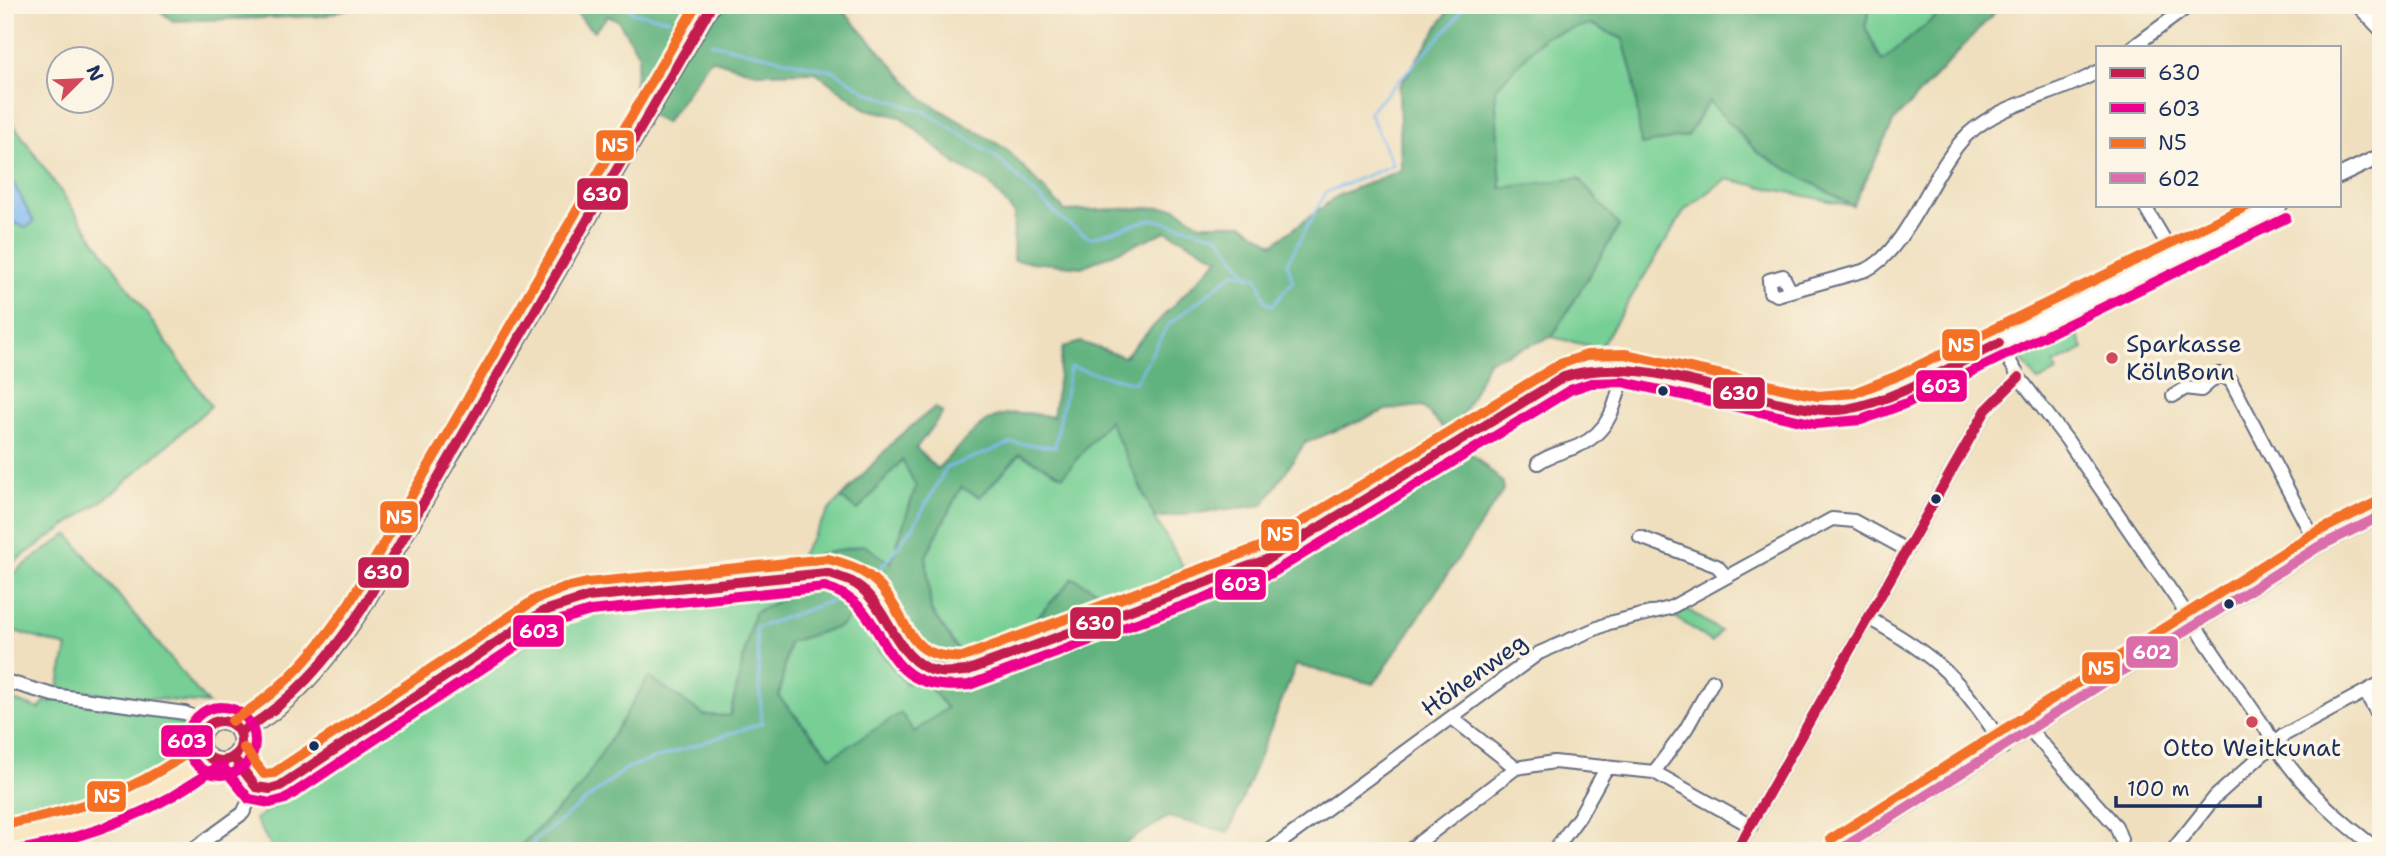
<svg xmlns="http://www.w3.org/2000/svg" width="2386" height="856" font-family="'Shantell Sans',sans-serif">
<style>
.green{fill:#77cf95;stroke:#497f7a;stroke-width:2}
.forest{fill:#61b27e;stroke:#3e706e;stroke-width:2;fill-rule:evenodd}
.water{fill:#81baf2;stroke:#4e74a8;stroke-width:2}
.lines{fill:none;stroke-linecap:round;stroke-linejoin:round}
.stream{stroke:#81baf2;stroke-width:2.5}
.minor-casing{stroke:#656d80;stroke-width:16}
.tertiary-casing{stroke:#656d80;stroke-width:18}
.secondary-casing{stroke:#656d80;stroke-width:19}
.minor{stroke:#fff;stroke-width:12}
.tertiary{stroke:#fff;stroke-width:14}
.secondary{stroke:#f9e7c3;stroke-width:16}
.bus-1-casing{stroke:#fcf5e5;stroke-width:16}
.bus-2-casing{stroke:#fcf5e5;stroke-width:16}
.bus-3-casing{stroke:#fcf5e5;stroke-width:16}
.bus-4-casing{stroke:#fcf5e5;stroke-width:16}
.bus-1{stroke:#c41e50;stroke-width:10}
.bus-2{stroke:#ec008d;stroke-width:10}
.bus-3{stroke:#f47025;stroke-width:10}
.bus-4{stroke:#da6eab;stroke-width:10}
.poi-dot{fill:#d1495b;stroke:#fcf5e5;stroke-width:2.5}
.bus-dot{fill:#1b2f5e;stroke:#fcf5e5;stroke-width:2.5}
.labels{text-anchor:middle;stroke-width:7;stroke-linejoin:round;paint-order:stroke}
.poi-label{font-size:24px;fill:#1b2f5e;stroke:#fcf5e5;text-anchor:start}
.street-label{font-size:24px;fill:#1b2f5e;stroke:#fcf5e5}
.line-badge{stroke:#fcf5e5;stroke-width:2.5}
.badge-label{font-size:19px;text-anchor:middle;font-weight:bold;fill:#fff}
</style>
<rect width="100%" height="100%" fill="#fcf5e5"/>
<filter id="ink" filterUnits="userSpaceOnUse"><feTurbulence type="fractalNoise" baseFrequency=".0143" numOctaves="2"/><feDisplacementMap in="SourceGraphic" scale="14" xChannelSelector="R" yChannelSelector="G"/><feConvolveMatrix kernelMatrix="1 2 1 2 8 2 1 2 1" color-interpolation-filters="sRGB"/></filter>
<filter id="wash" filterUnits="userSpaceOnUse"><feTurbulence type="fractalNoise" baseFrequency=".00686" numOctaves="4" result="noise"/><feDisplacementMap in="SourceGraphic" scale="28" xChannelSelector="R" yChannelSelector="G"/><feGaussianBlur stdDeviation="1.57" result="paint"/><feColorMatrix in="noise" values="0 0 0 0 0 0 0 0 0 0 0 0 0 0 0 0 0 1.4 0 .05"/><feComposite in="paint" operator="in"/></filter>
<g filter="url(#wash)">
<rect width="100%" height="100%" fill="#efdfbe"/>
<!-- green -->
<path class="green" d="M1871 5H1950L1882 62 1865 27Z
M1591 24 1623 39 1634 81 1709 100 1757 152 1853 206 1726 179 1685 210 1600 348 1552 337 1619 226 1579 178 1501 189 1495 89 1545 36Z
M5 112 211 406 113 493 5 568Z
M2065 325 2075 329 2084 349 2054 364 2057 372 2038 381 2019 356 2020 349Z
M1109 419 1155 518 1196 589 1137 613 1073 578 980 681 931 610 926 556 961 487 980 497 1020 454Z
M902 459 916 486 891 564 812 556 795 564 830 509 841 498 858 510Z
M68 534 208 704 58 689 67 647 5 628V579Z
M790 595 754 613 730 716 704 715 649 677 580 788 515 851H274L255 819 533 641 562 618 589 606Z
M863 603 877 648 928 685 948 708 914 732 901 713 832 757 779 697 789 642 841 626Z
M1687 609 1720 631 1712 642 1674 616Z
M5 697 39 709 46 700 50 703 54 698 180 719 186 727V754C171 777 36 819 5 820Z
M213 709 237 712 245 720 203 712Z"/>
<!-- forest -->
<path class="forest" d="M152 5H360L323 16 173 21Z
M565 5H838L924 100 1006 149 1065 211 1174 207 1200 224H1243L1273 244 1339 195 1401 170 1399 87 1452 5H1871L1865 27 1882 61 1950 5H1990L1995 12 1894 121 1853 206 1757 152 1709 101 1687 136 1641 145 1634 81 1623 39 1591 24 1545 36 1495 89 1501 188 1579 178 1619 226 1552 337 1488 361 1453 436 1503 483V491L1374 684 1296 665 1229 832 1168 817 1112 851H515L580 788 649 677 704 715 730 716 754 613 790 595 812 556 864 545 891 563 916 486 902 460 858 510 841 498 897 438 935 407 943 413 916 448 937 469C981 426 987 403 1053 417L1063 347 1081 342 1124 357 1219 258 1166 231 1082 267 1013 260 1014 213 988 182 957 165 901 117 866 109 815 72 757 73 711 59 665 123 631 103 639 55 618 20 608 16 594 31C582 24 582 13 565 5ZM1422 406 1451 436 1411 475 1196 589 1137 612 1073 578 980 681 931 611 926 556 961 487 980 497 1020 454 1063 476 1109 420 1155 518 1263 505 1305 443 1386 410ZM863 603 877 648 905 683 928 685 947 708 914 732 901 713 831 757 779 697 789 642 841 626Z"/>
<!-- water -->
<path class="water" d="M5 167 34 222 26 228 5 218Z"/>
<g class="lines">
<!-- stream -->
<path class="stream" d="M625 5 634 13 669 19
M711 43 834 71 869 93 926 112 995 156 1064 221 1090 238 1152 219 1219 236 1249 277
M867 585 914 526 946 468 1012 443 1055 447 1070 367 1135 383 1168 325 1235 272 1258 278 1265 301 1272 306 1293 281 1287 263 1326 192 1393 165 1369 112 1453 23 1464 5
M531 851 534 841 627 768 762 723 756 628 856 592"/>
</g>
</g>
<g filter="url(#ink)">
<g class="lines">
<!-- minor casing -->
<g class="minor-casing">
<path id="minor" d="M2357 5 2381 30
M2133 47 2190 5
M2144 205 2174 256
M1790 290 1783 276 1769 280 1770 292 1777 295 1866 270C1908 250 1932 168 1968 134 2006 100 2055 97 2097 72
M1999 343 2019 377 2067 440 2266 729C2290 778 2337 819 2380 851
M2173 396 2186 388 2201 390 2219 374 2231 381 2318 547
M1538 463C1550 454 1564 452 1578 446 1612 431 1617 400 1624 368
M1640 537 1717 566 1725 575
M1868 618C1937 656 1962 680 2004 747
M5 681 53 695 185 713 196 718 206 727
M2365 692 2381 720
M1452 718 1516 768
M2030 730 2116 826 2121 839
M1516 768 1554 762 1654 772 1751 826
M1654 772 1686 729 1713 681
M17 836 21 851
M191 851 243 813 256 787
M1269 851 1539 653 1609 623 1670 608 1832 519 1854 521 1907 550
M1408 851 1516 768
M1554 851 1579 817 1607 767
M1736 851 1986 410 2019 377
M1838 851 2318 547 2381 516
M2172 851 2215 797 2284 735 2381 683"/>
</g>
<!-- tertiary casing -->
<g class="tertiary-casing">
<path id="tertiary" d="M2339 176 2381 156
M233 757 256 787 270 789 280 786 544 611 565 602 588 597 826 573C901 579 881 689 966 671L1266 560 1564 377 1589 369 1624 368 1817 410 1857 407 1901 390 2280 205"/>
</g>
<!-- secondary casing -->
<g class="secondary-casing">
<path id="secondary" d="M201 741a20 20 0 1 1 40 0a20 20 0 1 1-40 0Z
M239 733C291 708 330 657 362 609L712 5
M5 838C76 828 152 803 207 756"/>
</g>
<!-- minor -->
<use href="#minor" class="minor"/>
<!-- tertiary -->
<use href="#tertiary" class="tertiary"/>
<!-- secondary -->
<use href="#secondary" class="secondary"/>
<!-- bus-1 casing -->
<g class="bus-1-casing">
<path id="bus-1" d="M201 741a20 20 0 1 1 40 0a20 20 0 1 1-40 0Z
M239 733C292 703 328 659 362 609L712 5
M233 757 256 787 270 789 280 786 544 611 588 597 826 573C842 578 857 581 868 595 891 619 901 666 939 672 947 674 958 671 966 671L1266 560 1564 377C1630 356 1702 386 1768 400 1792 406 1822 413 1847 409 1897 400 1953 365 1999 343
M1736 851 1986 410 2019 377"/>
</g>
<!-- bus-2 casing -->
<g class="bus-2-casing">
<path id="bus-2" d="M187 741a34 34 0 1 1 68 0a34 34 0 1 1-68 0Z
M222 766 249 799 270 803 285 799 551 623 590 611 825 587C898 607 868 695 969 685L1272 573 1570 390 1591 383 1623 382 1815 424 1861 420 1907 403 2286 218
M14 851C88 838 156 813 216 767"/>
</g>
<!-- bus-3 casing -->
<g class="bus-3-casing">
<path id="bus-3" d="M232 721C283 692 318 649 350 602L696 5
M244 748 264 774 274 773 536 599 561 589 587 583 828 559C847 564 863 569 877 583 911 618 903 660 963 657L1260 547 1560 364 1587 355 1625 354 1818 396 1854 393 1895 377 2249 205
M5 824C77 812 141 789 198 745
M1831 839 2311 535 2375 503"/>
</g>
<!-- bus-4 casing -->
<g class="bus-4-casing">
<path id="bus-4" d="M1838 851 2318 547 2381 516"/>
</g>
<!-- bus-1 -->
<use href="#bus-1" class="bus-1"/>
<!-- bus-2 -->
<use href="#bus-2" class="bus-2"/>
<!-- bus-3 -->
<use href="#bus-3" class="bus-3"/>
<!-- bus-4 -->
<use href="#bus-4" class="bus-4"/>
</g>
</g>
<!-- markers -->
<g class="poi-dot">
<circle cx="2112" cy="358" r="7"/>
<circle cx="2252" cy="722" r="7"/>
</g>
<g class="bus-dot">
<circle cx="1663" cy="391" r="6"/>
<circle cx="1936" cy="499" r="6"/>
<circle cx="2229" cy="604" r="6"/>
<circle cx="314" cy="746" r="6"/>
</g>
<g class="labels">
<!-- poi labels -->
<g class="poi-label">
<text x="2126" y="352">Sparkasse<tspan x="2126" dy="28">KölnBonn</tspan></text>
<text x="2252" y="756" text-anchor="middle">Otto Weitkunat</text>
</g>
<!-- street labels -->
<g class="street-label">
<text transform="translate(1474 675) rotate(-36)" y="8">Höhenweg</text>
</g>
</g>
<g class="line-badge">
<rect x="595" y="129" width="40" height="33" rx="7" fill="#f47025"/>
<rect x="576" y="177" width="53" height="34" rx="7" fill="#c41e50"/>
<rect x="1941" y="328" width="40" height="34" rx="7" fill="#f47025"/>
<rect x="1915" y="369" width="53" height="34" rx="7" fill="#ec008d"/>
<rect x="1712" y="376" width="54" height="34" rx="7" fill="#c41e50"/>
<rect x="379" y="500" width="40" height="34" rx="7" fill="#f47025"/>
<rect x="1260" y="518" width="40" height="34" rx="7" fill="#f47025"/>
<rect x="357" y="556" width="53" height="33" rx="7" fill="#c41e50"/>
<rect x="1214" y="568" width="53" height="33" rx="7" fill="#ec008d"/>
<rect x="1069" y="606" width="53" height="34" rx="7" fill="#c41e50"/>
<rect x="512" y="614" width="53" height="34" rx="7" fill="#ec008d"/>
<rect x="2125" y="635" width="54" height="34" rx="7" fill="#da6eab"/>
<rect x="2081" y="651" width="40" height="34" rx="7" fill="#f47025"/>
<rect x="160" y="724" width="54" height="34" rx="7" fill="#ec008d"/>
<rect x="86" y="780" width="41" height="33" rx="7" fill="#f47025"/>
</g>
<g class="badge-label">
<text x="615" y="152">N5</text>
<text x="602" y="201">630</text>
<text x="1961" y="352">N5</text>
<text x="1941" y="393">603</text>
<text x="1739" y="400">630</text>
<text x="399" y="524">N5</text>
<text x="1280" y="541">N5</text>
<text x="383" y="579">630</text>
<text x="1241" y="591">603</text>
<text x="1095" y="630">630</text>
<text x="539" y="638">603</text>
<text x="2152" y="659">602</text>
<text x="2101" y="675">N5</text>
<text x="187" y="748">603</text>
<text x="107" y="803">N5</text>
</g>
<!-- margin -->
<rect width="2386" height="856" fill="none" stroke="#fcf5e5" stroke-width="28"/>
<!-- legend -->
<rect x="2096" y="46" width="245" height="161" fill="#fcf5e5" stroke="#a2a6af" stroke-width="2"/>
<rect x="2110" y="68" width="35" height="10" fill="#c41e50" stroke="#a2a6af" stroke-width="2"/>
<text x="2158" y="80" font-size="21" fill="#1b2f5e">630</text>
<rect x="2110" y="103" width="35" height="10" fill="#ec008d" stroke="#a2a6af" stroke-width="2"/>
<text x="2158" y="116" font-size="21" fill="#1b2f5e">603</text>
<rect x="2110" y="138" width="35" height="10" fill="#f47025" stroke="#a2a6af" stroke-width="2"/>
<text x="2158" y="150" font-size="21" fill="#1b2f5e">N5</text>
<rect x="2110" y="173" width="35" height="10" fill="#da6eab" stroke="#a2a6af" stroke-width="2"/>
<text x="2158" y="186" font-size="21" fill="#1b2f5e">602</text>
<!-- north arrow -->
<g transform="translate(80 80) rotate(66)"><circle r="33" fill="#fcf5e5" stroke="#a2a6af" stroke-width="2"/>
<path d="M0-5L12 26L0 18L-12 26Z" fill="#d1495b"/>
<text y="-10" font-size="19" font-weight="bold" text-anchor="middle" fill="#1b2f5e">N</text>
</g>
<!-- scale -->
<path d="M2116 796v10h144v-10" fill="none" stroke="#1b2f5e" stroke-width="3.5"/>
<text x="2127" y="796" font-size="21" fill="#1b2f5e" stroke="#fcf5e5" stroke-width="5" paint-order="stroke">100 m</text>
</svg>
